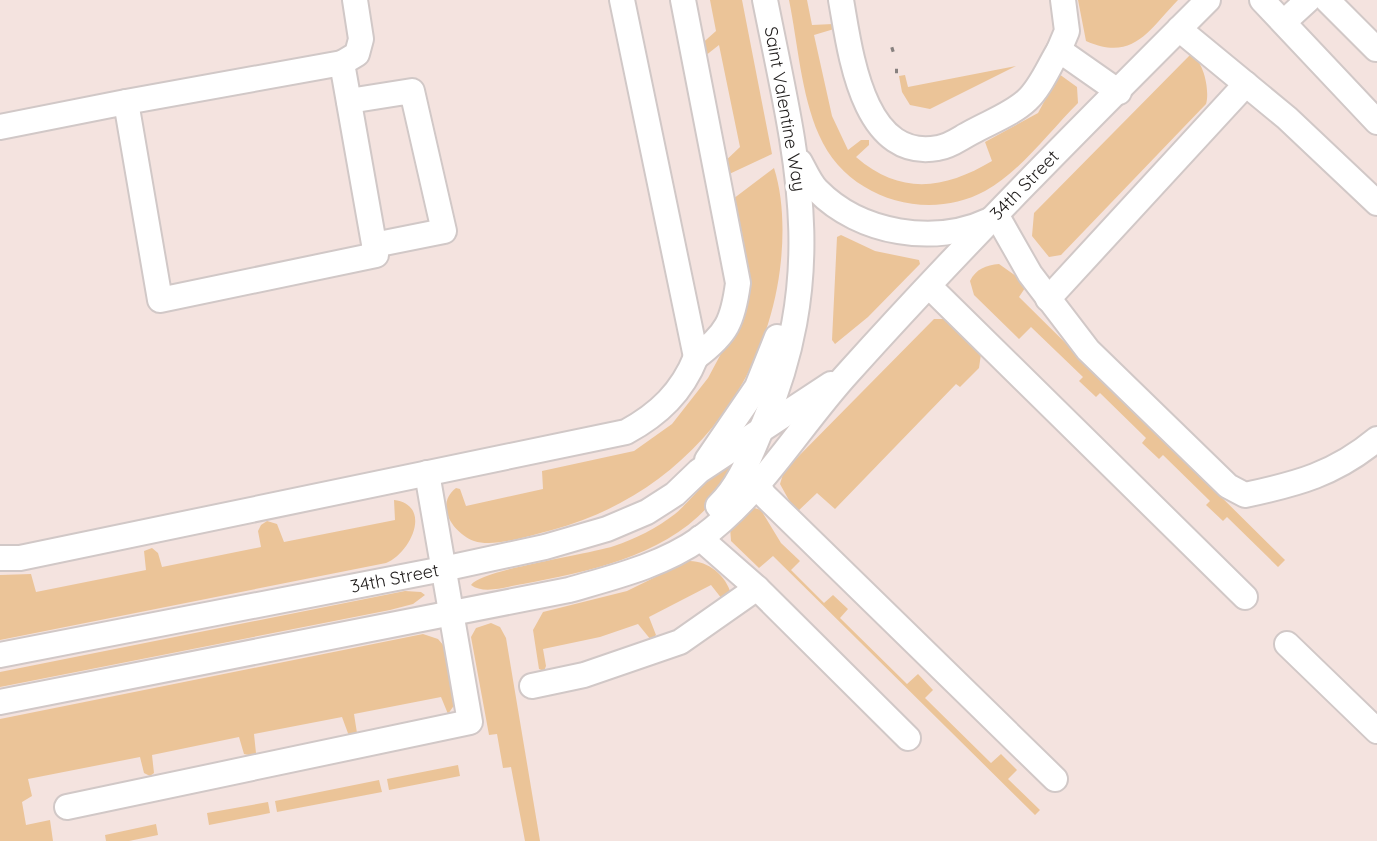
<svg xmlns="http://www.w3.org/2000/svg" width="1377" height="841" font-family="Quicksand,sans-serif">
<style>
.built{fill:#f4e3df}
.green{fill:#ebc498}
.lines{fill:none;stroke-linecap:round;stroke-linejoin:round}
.minor-casing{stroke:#d1c8c7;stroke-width:28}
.path{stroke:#87817f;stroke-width:4.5;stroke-dasharray:5 3.5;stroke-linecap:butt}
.minor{stroke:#fff;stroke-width:24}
.labels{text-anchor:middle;stroke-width:7;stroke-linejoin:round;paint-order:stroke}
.street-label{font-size:18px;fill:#1e1b1a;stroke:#fff}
</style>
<rect width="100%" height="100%" fill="#f9f0ee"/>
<!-- built -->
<path class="built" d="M0 0H1377V841H0Z"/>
<!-- green -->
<path class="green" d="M710 0H742L772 154 725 176 719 167 740 147 719 45 705 56 698 47 716 31Z
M789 0H807L812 25 833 24 834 29 814 35 832 116 848 150 861 140H869V145L856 157C901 196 945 189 992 161L985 142 1038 113 1059 74 1077 87 1078 103C1049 132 1021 171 985 191 926 223 846 198 819 135 801 94 798 44 789 0Z
M1078 0H1178C1148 31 1133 62 1086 41Z
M1190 55C1204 59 1210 92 1206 104L1061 255 1049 257 1032 236 1034 213Z
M1016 66 930 109 910 105 902 92 899 76 905 75 908 87Z
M774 168C784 199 784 237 780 269 764 395 676 497 552 530 531 535 495 548 474 541 453 533 434 505 456 488L460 489 466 506 543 489 542 471 634 451 672 424 708 378 731 335 729 202Z
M841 235 875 251 919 260 920 264 868 317 835 344 832 340 837 237Z
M999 264 1023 281 1025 288 1019 297 1285 560 1278 567 1227 517 1223 521 1206 505 1210 501 1163 455 1159 459 1142 443 1146 438 1100 393 1096 397 1079 381 1083 377 1031 327 1019 339 974 295 970 281C976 269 986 265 999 264Z
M934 319H945L981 354 979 368 960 387 956 384 835 509 817 493 796 513 780 484 784 471Z
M732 467C727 476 723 488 717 496 672 555 591 571 523 584 508 586 484 595 471 585 483 569 587 555 614 546 635 539 657 528 675 514 692 500 710 472 732 467Z
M394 500C433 505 411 553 386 563L0 640V575L31 574 36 592 146 570 144 551 152 548 158 553 162 567 261 547 258 531 261 525 267 521 277 524 284 542 395 520Z
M751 507 761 510 781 543 800 561 791 570 824 603 833 595 848 609 840 618 907 684 918 674 933 690 925 698 991 763 1001 754 1017 770 1008 779 1040 810 1035 815 773 556 759 568 731 541 730 527Z
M688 561C707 560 726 575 731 594L722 599 711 585 649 617 656 635 651 640 638 624 600 637 543 649 546 666 544 671 539 669 533 630 543 612 627 591Z
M405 591 421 592 425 595 413 604 390 610 0 687V672Z
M491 623 500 627 506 638 540 841H525L511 767 503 768 497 734 489 735 471 637 476 628Z
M423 634 438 639 444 646 455 704 448 714 441 697 354 714 357 733 349 736 342 717 254 734 256 753 253 756 244 754 239 737 152 755 154 773 150 776 144 773 140 757 28 779 32 796 22 802 26 825 50 820 53 841H0V719Z
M458 765 460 776 389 790 387 779Z
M379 780 382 792 277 812 275 801Z
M268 802 270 813 209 825 207 813Z
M156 824 158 835 129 841H106L105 835Z"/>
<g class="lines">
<!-- minor casing -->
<g class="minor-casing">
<g id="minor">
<path d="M622 0 696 357C727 334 733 321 738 283L683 0"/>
<path d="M841 0C850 50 862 162 938 148 951 146 960 138 972 132 990 122 1012 114 1027 100 1041 87 1049 66 1059 50L1119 92"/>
<path d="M1262 0 1377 122"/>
<path d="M1327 0 1376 49"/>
<path d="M1284 22 1308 0"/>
<path d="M1179 29 1287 118 1377 203"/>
<path d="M1059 50 1067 31 1063 0"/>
<path d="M349 101 412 91 444 231 374 245"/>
<path d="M126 102 342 63"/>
<path d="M0 127 126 102 160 300 376 255 342 63 357 54 361 39 355 0"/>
<path d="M800 162C805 171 810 183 817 190 860 234 935 246 990 220"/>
<path d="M997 216 1030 274 1088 350 1228 486 1245 495C1297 484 1335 474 1377 439"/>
<path d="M930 287 1245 597"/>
<path d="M1048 299 1246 84"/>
<path d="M707 460 757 387 777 337"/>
<path d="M758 486 764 495 1055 779"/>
<path d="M718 506C742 483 751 452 764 423 829 268 796 156 765 0"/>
<path d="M0 558H20L626 432C659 414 682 392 696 357"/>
<path d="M757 588 908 738"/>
<path d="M1287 644 1377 731"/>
<path id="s1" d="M0 655 443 569 545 547 607 529 647 512 675 494 699 471 831 384"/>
<path d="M532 686 584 675 680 642 757 588 700 538"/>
<path id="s2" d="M0 702 569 590C614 577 661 566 701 538 762 493 798 428 848 373 963 245 1086 122 1208 0"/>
<path d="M67 807 470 722 427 473"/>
</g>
</g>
<!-- path -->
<path class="path" d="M891 50 894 49
M895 71H898"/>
<!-- minor -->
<use href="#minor" class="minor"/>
</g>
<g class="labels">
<!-- street labels -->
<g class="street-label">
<text transform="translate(785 109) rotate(80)" y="6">Saint Valentine Way</text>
<text dy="6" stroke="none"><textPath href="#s2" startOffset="1202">34th Street</textPath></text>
<text dy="6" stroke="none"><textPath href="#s1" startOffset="402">34th Street</textPath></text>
</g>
</g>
</svg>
